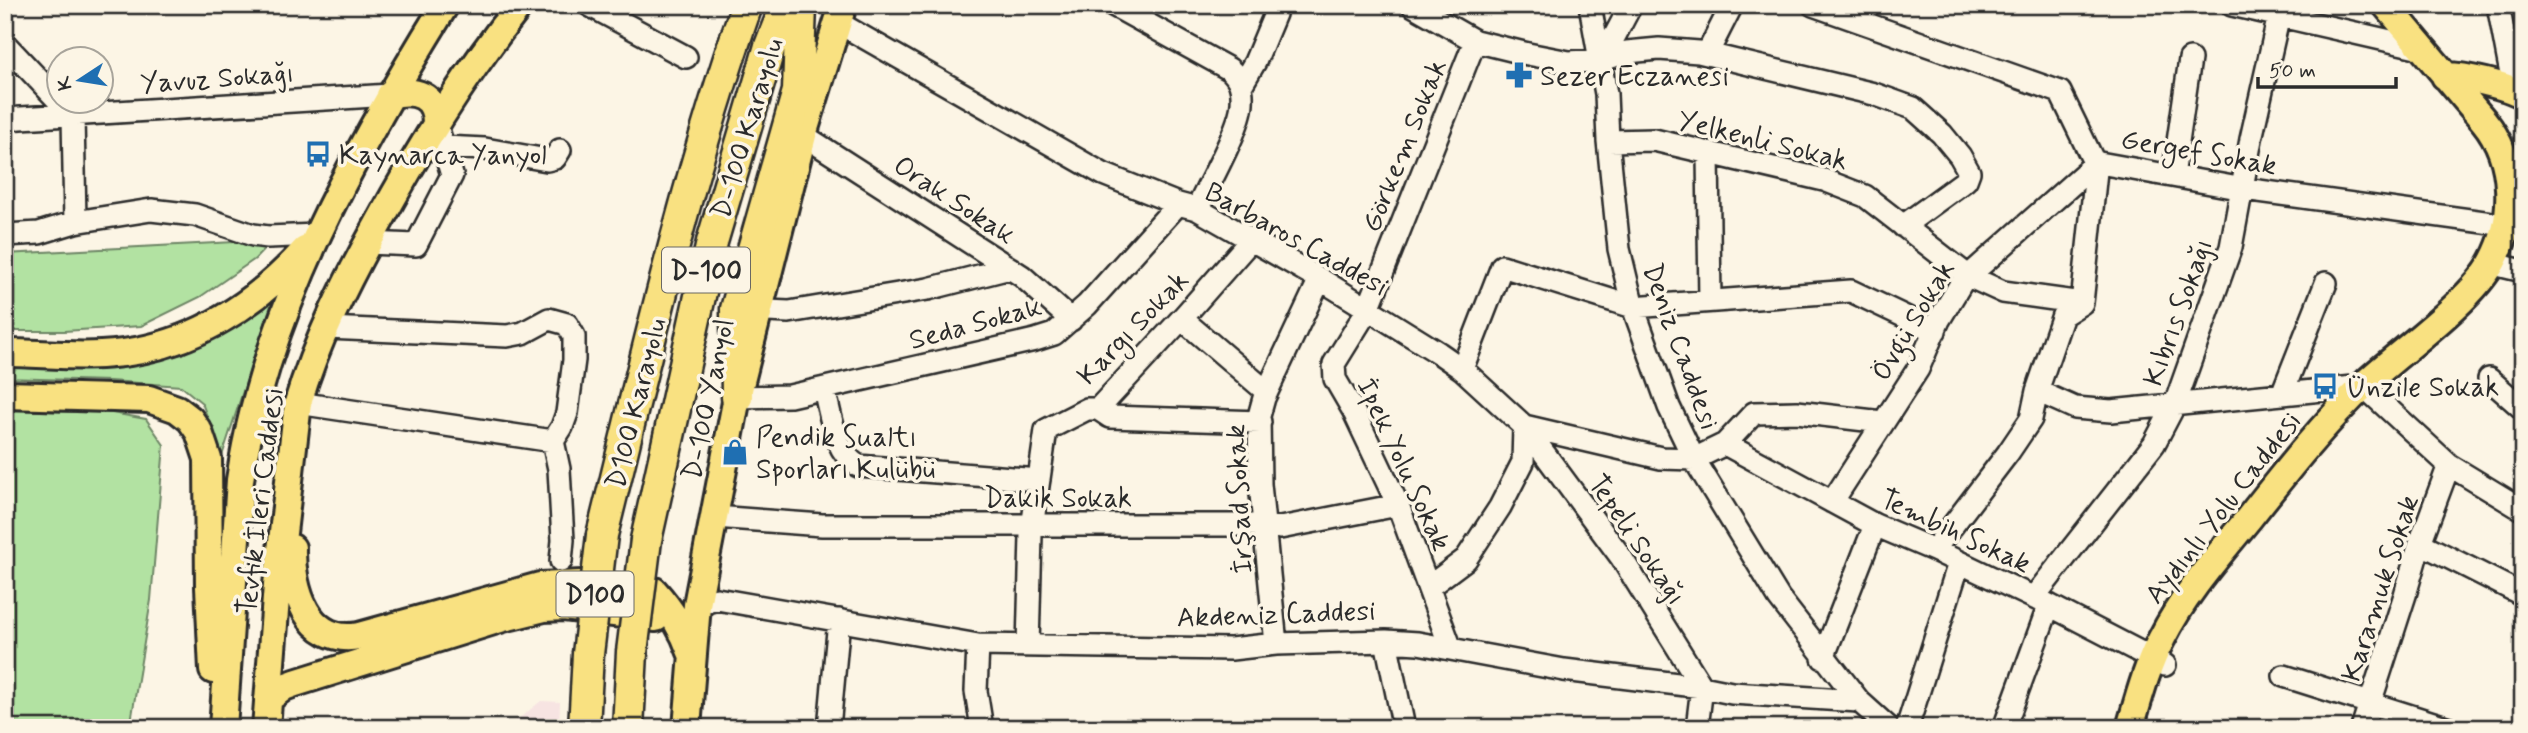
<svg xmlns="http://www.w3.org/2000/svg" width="2528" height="733" font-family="Mynerve,sans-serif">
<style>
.built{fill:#f7e4e2}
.green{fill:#b2e2a2;stroke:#6e8666;stroke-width:2}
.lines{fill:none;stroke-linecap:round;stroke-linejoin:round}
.minor-casing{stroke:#2b2b2b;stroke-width:26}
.major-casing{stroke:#2b2b2b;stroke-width:32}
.highway-casing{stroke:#2b2b2b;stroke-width:35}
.minor{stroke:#fcf5e5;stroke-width:21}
.major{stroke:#f9e181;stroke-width:26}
.highway{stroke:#f9e181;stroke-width:30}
.highway-bridge-casing{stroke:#2b2b2b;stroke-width:35;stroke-linecap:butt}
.highway-bridge{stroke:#f9e181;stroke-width:30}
.labels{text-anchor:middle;stroke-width:7;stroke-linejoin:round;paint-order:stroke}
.shield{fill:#fcf5e5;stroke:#6a6863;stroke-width:2}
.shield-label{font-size:26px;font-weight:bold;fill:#2b2b2b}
.poi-label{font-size:28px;fill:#2b2b2b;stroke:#fcf5e5;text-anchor:start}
.street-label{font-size:28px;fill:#2b2b2b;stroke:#fcf5e5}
</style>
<rect width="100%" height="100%" fill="#fcf5e5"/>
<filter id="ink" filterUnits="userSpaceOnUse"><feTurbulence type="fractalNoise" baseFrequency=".0143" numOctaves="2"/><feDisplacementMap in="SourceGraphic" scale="14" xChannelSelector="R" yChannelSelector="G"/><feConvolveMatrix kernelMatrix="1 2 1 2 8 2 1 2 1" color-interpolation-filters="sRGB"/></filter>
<g filter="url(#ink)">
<!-- built -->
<path class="built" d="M541 701 560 702 559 728H507Z"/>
<!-- green -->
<path class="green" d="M273 240 255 259 200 297 141 326 64 331H5V254Z
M273 299 222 456 202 403 181 386 110 381 5 378V364L111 367 183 354Z
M5 410 112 413 146 419 164 445 151 600 130 728H5Z"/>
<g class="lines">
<!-- minor casing -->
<g class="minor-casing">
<path id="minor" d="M589 5 686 57
M1113 5 1229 69C1240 78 1243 89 1242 103 1241 127 1208 185 1197 209
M1412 5 1475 41 1528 54 1569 62 1602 60 1627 52 1659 49 1699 52 1874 94 1913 108 1942 134 1960 156 1969 172 1966 180 1903 226
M1590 5 1606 94 1608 141 1619 249 1633 307 1669 407 1694 459 1779 598 1859 701 1889 728
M1813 5 2060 92 2094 162 2244 189 2506 225
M2232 5 2421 48
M2498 5 2514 90
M837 22 1103 174 1178 204 1197 209 1320 279 1439 353 1462 369 1524 426 1661 458 1694 459 1725 444 1754 413 1797 412 1882 422
M5 44 73 116 75 222
M1707 54 1732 5
M1602 60 1631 5
M1241 86 1255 62 1275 14
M5 119 390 95
M803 135 1022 276 1071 320
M1608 141 1654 140 1824 180 1865 196 1968 276 2003 292 2082 303
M443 147 485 149 547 160 555 158 560 150
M1708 154 1710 301
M2173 176 2190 59
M5 235 39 233 75 222 151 210 195 215 253 235 268 237 317 235
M367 243 416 245 452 175 436 123
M2502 266 2523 271
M758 307 767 311 789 312 928 289 1010 268
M1182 319 1267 392
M327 328 507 336 523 333 549 319 567 324 574 336V360L567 413 562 427 553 441
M1462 369 1502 266 1633 307 1851 291 1935 331
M2489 379 2523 409
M824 389C831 415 834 451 858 466L1039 480
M2037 391 2075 408 2111 411 2363 386
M2370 392 2449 465 2523 510
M2282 394 2326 283
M737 397 790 396 1035 340 1054 334 1087 305 1178 204
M298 403 553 441 559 469 563 540 561 561
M1098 409 1110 417 1260 422
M1524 426 1621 557 1702 687 1697 728
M1725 444 1875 525 1934 550 2049 605 2165 665
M1832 502 1918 369 1939 320 1962 282 2097 162
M715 517 822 525H1264L1280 528 1398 505
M2420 543 2523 595
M1934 550 2008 453 2031 419 2037 391 2063 315 2082 303 2097 162
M1430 586 1466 559 1500 507 1523 462 1524 426
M2034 597 2154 444 2175 404 2231 247 2251 139 2279 15 2284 5
M697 605 717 599 978 645 1231 649 1276 644 1386 641 1418 643 1564 670 1702 687 1732 693 1859 701
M1386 641 1404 728
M1276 644 1260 484 1259 416 1264 398 1320 279
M978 645 976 691 982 728
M1028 646 1031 535 1046 430 1087 409H1098L1185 315 1251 240
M1451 649 1398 505 1353 410 1335 379 1334 364 1368 309 1475 41
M1823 658 1875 525
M2284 676 2449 728
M829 728 839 620
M1907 728 1959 563
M2004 728 2049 605
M2362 728 2405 595 2420 543 2449 465"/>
</g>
<!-- major casing -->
<g class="major-casing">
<path id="major" d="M2445 76C2462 75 2508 86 2523 95
M390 95C415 88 436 95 436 123
M5 353C37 353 70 357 101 355 183 351 251 310 305 250
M5 395 149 399 177 409 190 419 199 432 208 459 209 587 213 670
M292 548C291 588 307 646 359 636L540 586 582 584 654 591C671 610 683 628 691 652
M268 699 284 687 295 683 503 618 544 608 564 607 656 618
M223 728 240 480C265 310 356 149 445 5
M266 728 277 585 298 403C316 342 345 284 376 228 418 150 465 74 520 5
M687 728 697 605 737 397 803 135 843 5
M2130 728C2139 697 2147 666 2162 638 2184 594 2218 556 2249 518 2286 471 2324 423 2367 382 2402 350 2472 301 2493 261 2516 218 2516 160 2484 121L2386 5"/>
</g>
<!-- highway casing -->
<g class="highway-casing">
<path id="highway" d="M737 397 736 309 798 91 801 5
M602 535C646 357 686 178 747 5
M646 540 712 242 770 46 786 5
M584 728 588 654
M628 728 632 652"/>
</g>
<!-- minor -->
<use href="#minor" class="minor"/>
<!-- major -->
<use href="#major" class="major"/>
<!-- highway -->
<use href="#highway" class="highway"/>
<!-- highway-bridge casing -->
<g class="highway-bridge-casing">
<path id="highway-bridge" d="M632 652 646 540
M588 654 602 535"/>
</g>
<!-- highway-bridge -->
<use href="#highway-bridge" class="highway-bridge"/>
</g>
</g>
<!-- icons -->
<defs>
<g id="pharmacy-bare" transform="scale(2.1)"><path d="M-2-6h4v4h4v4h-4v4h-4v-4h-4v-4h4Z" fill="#1f6fb2" stroke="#fcf5e5" stroke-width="2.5" paint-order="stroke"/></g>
<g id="bus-bare" transform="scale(2.1)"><path d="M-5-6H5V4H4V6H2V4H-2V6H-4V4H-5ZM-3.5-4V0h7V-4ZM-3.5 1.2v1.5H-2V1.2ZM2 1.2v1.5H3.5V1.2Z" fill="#1f6fb2" stroke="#fcf5e5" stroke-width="2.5" paint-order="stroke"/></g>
<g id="shop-bare" transform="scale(2.1)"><path d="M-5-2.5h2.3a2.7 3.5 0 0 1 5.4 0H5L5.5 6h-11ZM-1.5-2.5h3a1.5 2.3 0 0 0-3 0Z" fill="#1f6fb2" stroke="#fcf5e5" stroke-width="2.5" paint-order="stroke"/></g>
</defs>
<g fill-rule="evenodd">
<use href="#pharmacy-bare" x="1519" y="75"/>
<use href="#bus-bare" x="318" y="154"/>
<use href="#bus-bare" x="2325" y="386"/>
<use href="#shop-bare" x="735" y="452"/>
</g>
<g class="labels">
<!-- shield labels -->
<g class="shield">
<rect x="662" y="247.5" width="88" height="45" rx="5"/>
<rect x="556.5" y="571.5" width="77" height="45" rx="5"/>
</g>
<g class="shield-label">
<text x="706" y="279">D-100</text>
<text x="595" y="603">D100</text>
</g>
<!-- poi labels -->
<g class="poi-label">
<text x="1540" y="85">Sezer Eczanesi</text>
<text x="339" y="164">Kaynarca Yanyol</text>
<text x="2346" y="396">Ünzile Sokak</text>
<text x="756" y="446">Pendik Sualtı<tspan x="756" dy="32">Sporları Kulübü</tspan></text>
</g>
<!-- street labels -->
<g class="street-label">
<text transform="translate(217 77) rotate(-4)" y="10">Yavuz Sokağı</text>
<text transform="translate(746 128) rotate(-73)" y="10">D-100 Karayolu</text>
<text transform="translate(1763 139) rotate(14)" y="10">Yelkenli Sokak</text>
<text transform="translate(1403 145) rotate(-68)" y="10">Görkem Sokak</text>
<text transform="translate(2199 151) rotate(10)" y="10">Gergef Sokak</text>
<text transform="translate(955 199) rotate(33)" y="10">Orak Sokak</text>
<text transform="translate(1297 238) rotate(29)" y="10">Barbaros Caddesi</text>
<text transform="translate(2177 312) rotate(-70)" y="10">Kıbrıs Sokağı</text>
<text transform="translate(1912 320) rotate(-59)" y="10">Övgü Sokak</text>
<text transform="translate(975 322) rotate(-15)" y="10">Seda Sokak</text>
<text transform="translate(1132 327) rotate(-46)" y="10">Kargı Sokak</text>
<text transform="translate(1682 346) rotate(70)" y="10">Deniz Caddesi</text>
<text transform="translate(707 399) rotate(-78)" y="10">D-100 Yanyol</text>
<text transform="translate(635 403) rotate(-76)" y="10">D100 Karayolu</text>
<text transform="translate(1405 464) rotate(65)" y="10">İpek Yolu Sokak</text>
<text x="1058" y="507">Dakik Sokak</text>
<text transform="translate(1238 499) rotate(-93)" y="10">İrşad Sokak</text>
<text transform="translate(259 501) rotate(-83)" y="10">Tevfik İleri Caddesi</text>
<text transform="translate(2222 507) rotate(-52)" y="10">Aydınlı Yolu Caddesi</text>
<text transform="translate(1956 530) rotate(25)" y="10">Tembih Sokak</text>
<text transform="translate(1638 539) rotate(56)" y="10">Tepeli Sokağı</text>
<text transform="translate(2379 588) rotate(-72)" y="10">Karamuk Sokak</text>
<text transform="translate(1276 613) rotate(-2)" y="10">Akdeniz Caddesi</text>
</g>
</g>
<!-- margin -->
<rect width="2528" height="733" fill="none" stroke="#fcf5e5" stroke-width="28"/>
<rect x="14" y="14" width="2500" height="705" fill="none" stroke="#2b2b2b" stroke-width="2.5" filter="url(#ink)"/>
<!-- north arrow -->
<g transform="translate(80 80) rotate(258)"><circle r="33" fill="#fcf5e5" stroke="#a8a49b" stroke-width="2"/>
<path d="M0-5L12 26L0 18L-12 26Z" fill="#1f6fb2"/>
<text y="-10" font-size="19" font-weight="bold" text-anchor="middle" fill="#2b2b2b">K</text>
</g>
<!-- scale -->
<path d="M2258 77v10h138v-10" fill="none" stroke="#2b2b2b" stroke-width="3.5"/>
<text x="2269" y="77" font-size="21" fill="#2b2b2b" stroke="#fcf5e5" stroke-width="5" paint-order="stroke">50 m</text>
</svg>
